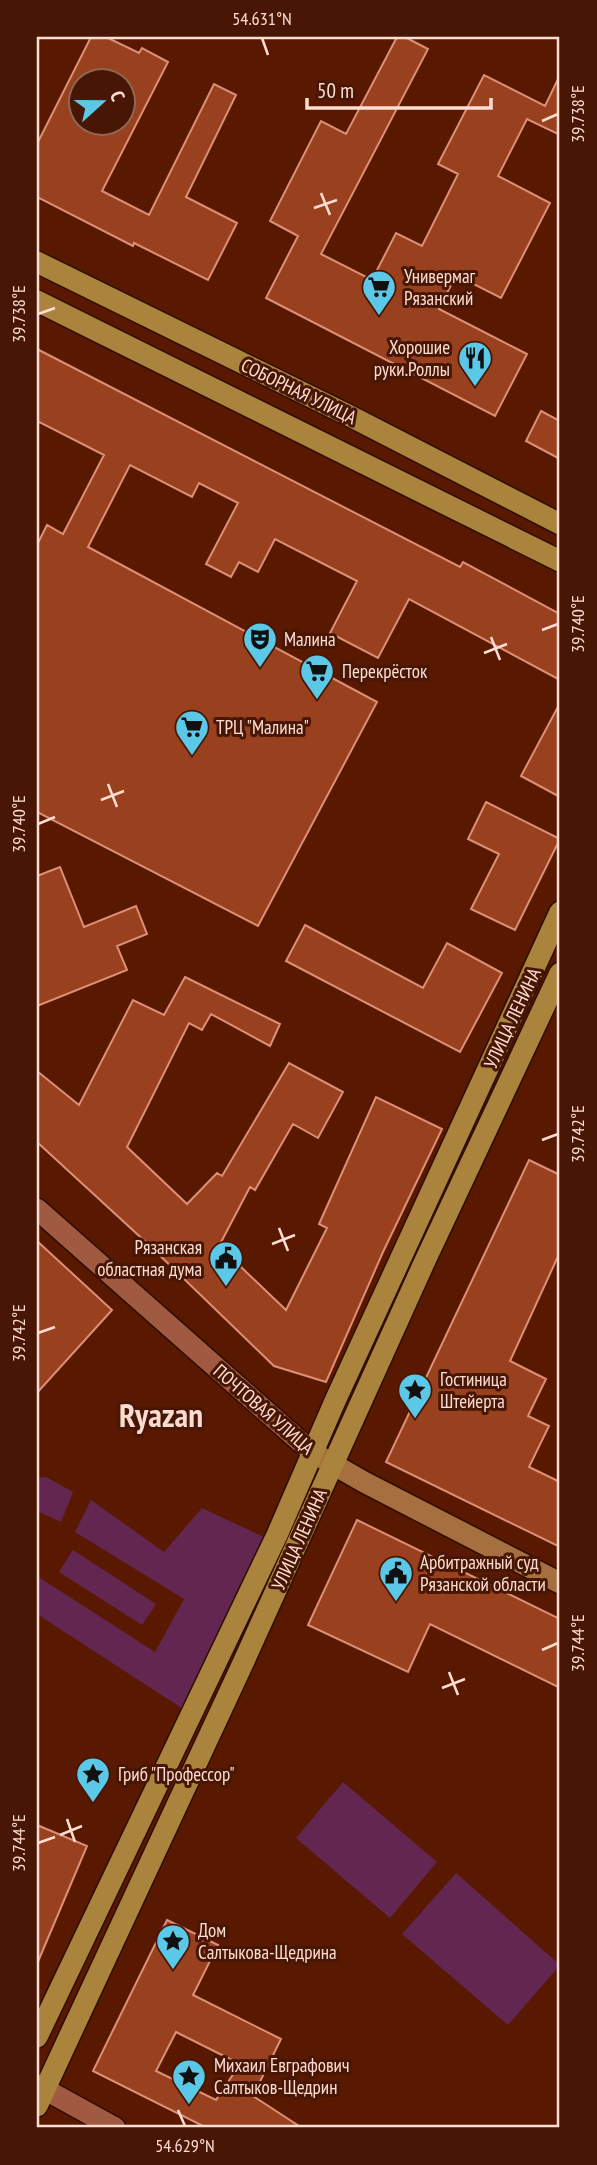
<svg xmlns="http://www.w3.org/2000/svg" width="597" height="2165" font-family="'PT Sans Narrow',sans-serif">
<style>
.green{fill:#622651}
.building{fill:#99401f;stroke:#dc9076;stroke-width:2;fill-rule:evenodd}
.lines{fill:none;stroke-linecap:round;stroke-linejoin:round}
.street-casing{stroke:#2f0d03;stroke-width:24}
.secondary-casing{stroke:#2f0d03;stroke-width:24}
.primary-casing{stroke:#2f0d03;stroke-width:24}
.street{stroke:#a15a42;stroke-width:21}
.secondary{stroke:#a66f3f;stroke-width:21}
.primary{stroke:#aa833c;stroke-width:21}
.ticks{fill:none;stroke:#feddd2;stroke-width:2.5}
.labels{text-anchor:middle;stroke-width:6;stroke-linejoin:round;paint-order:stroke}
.poi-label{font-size:19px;fill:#feddd2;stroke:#471604;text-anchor:start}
.street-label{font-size:19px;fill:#feddd2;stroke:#471604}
.town-label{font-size:33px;font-weight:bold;fill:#fcdbd0;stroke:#471604}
.neatline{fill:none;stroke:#feddd2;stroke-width:2.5}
.ticks-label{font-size:18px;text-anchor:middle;fill:#feddd2}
</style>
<rect width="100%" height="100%" fill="#591900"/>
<!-- green -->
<path class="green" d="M46 1477 73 1492 61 1522 37 1511V1478Z
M91 1500 164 1552 202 1508 266 1538 183 1709 37 1614V1576L155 1652 184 1599 75 1532Z
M73 1550 156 1604 142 1625 59 1572Z
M343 1782 437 1862 390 1918 296 1838Z
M456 1873 560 1965 508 2025 402 1934Z"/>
<!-- building -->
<path class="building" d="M91 37H106L139 53 142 48 168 62 102 191 149 215 214 84 236 95 186 197 237 223 208 280 134 243 133 246 37 197V144ZM80 80H122V122H80Z
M397 37H405L428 49 321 254 372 280 396 233 422 246 458 174 438 164 484 75 545 106 560 75V135L527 119 498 176 550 203 501 298 456 275 439 309 527 354 495 416 266 298 298 236 270 221 321 121 346 134Z
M37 349 460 567 463 562 560 614V680L409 599 378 658 330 633 357 581 275 539 258 572 239 562 231 577 206 564 238 503 199 483 192 497 130 465 88 547 377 702 258 926 37 812V545L47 525 63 534 104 455 37 421Z
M541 411 560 421V459L526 441Z
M560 703V797L521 776Z
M486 802 560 839 515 930 471 909 499 854 468 839Z
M60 867 84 927 136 906 147 934 117 946 127 970 37 1006V876Z
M305 925 423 988 447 943 502 973 460 1052 286 961Z
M185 977 280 1024 270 1046 211 1014 202 1030 189 1023 127 1147 187 1204 217 1173 222 1176 289 1063 343 1092 318 1138 293 1124 255 1190 250 1187 219 1246 286 1310 327 1228 319 1224 376 1097 442 1129 383 1252 326 1382 274 1366 149 1245 37 1142V1071L79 1105 133 1000 164 1015Z
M529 1160 560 1175V1252L510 1361 546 1379 528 1416 549 1426 529 1467 560 1482V1547L386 1462Z
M37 1241 112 1310 37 1393Z
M357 1520 560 1619V1688L430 1624 408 1672 308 1625Z
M37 1825 87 1846 37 1964Z
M167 1920 218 1945 193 1995 281 2039 253 2096 302 2128H207L93 2071ZM176 2032 240 2064 216 2100 156 2071Z"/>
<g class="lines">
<!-- street casing -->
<g class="street-casing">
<path id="street" d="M37 1209 312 1452
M37 2085 115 2128"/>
</g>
<!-- secondary casing -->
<g class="secondary-casing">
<path id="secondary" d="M317 1455 364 1482 560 1583"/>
</g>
<!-- primary casing -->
<g class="primary-casing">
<path id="primary" d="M37 262 350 416 560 524
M37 301 560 561
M37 2037 277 1535 335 1401 560 912
M37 2106 244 1661 424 1263 560 973"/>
</g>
<!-- street -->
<use href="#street" class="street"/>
<!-- secondary -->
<use href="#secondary" class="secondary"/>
<!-- primary -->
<use href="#primary" class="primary"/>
</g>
<!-- ticks -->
<path class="ticks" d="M262 38 268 55M542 121 558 114M321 193 330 215M314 208 337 200M38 314 55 308M542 630 558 624M491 637 500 660M484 653 507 644M108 784 117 807M101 800 124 791M38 824 55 817M542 1140 558 1134M279 1228 288 1251M272 1244 295 1235M38 1333 55 1327M542 1650 558 1643M449 1672 458 1695M442 1688 465 1679M67 1819 75 1842M60 1835 82 1826M38 1843 55 1837M178 2110 185 2126"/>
<!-- icons -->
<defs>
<g id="supermarket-pin" transform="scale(1.75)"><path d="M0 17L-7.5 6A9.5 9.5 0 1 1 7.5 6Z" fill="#5bc8e7" stroke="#471604"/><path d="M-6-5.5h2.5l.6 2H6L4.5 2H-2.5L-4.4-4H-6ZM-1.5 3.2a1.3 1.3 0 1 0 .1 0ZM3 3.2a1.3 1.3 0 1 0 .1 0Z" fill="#111"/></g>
<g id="restaurant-pin" transform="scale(1.75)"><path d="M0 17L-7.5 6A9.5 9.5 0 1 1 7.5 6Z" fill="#5bc8e7" stroke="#471604"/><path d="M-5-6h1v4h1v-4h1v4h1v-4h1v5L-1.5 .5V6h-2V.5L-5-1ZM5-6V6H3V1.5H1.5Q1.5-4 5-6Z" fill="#111"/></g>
<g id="theatre-pin" transform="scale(1.75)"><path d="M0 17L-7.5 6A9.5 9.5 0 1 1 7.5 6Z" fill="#5bc8e7" stroke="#471604"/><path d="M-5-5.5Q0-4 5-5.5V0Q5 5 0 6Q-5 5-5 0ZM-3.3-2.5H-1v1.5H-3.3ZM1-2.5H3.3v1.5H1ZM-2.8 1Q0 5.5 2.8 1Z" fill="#111"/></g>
<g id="civic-pin" transform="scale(1.75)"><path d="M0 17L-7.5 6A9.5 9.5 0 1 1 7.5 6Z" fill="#5bc8e7" stroke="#471604"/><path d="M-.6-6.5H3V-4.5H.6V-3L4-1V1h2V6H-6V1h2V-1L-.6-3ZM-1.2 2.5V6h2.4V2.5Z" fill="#111"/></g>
<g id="sight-pin" transform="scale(1.75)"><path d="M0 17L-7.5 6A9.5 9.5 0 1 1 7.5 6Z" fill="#5bc8e7" stroke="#471604"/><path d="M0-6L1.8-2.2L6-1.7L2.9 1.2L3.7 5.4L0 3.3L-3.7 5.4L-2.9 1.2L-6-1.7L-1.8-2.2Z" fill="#111"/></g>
</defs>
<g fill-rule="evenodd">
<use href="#supermarket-pin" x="379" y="287"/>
<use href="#restaurant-pin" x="475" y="358"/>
<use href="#theatre-pin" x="260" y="639"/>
<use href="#supermarket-pin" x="317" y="671"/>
<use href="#supermarket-pin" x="192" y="727"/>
<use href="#civic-pin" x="226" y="1258"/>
<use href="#sight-pin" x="415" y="1390"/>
<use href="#civic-pin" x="396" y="1573"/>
<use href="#sight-pin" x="93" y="1774"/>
<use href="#sight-pin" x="173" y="1941"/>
<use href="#sight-pin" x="189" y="2076"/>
</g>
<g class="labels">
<!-- poi labels -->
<g class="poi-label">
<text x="404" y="283">Универмаг<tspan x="404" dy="22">Рязанский</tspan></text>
<text x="450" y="354" text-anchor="end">Хорошие<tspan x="450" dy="22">руки.Роллы</tspan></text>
<text x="284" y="646">Малина</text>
<text x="342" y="678">Перекрёсток</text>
<text x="216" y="734">ТРЦ "Малина"</text>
<text x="202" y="1254" text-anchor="end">Рязанская<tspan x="202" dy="22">областная дума</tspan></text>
<text x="440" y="1386">Гостиница<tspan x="440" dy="22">Штейерта</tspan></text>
<text x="420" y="1569">Арбитражный суд<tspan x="420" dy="22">Рязанской области</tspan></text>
<text x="118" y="1781">Гриб "Профессор"</text>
<text x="198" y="1937">Дом<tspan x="198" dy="22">Салтыкова-Щедрина</tspan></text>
<text x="214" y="2072">Михаил Евграфович<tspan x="214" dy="22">Салтыков-Щедрин</tspan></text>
</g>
<!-- street labels -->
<g class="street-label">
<text transform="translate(299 391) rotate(26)" y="7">СОБОРНАЯ УЛИЦА</text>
<text transform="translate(512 1018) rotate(-65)" y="7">УЛИЦА ЛЕНИНА</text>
<text transform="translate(264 1409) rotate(41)" y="7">ПОЧТОВАЯ УЛИЦА</text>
<text transform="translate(299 1539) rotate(-66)" y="7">УЛИЦА ЛЕНИНА</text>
</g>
<!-- town labels -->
<g class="town-label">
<text x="161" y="1427">Ryazan</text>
</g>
</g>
<!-- border -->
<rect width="597" height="2165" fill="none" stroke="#471604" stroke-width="77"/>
<!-- north arrow -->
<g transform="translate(102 102) rotate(69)"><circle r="33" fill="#471604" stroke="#906656" stroke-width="2"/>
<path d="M0-5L12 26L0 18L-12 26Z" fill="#5bc8e7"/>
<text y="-10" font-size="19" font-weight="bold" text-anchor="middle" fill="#feddd2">С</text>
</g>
<!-- scale -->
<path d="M307 98v10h184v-10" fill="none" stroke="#feddd2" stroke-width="3.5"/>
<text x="317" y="98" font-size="21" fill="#feddd2" stroke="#471604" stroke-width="5" paint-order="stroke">50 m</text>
<rect x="38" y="38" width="520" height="2088" class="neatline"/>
<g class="ticks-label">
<text x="262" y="25">54.631°N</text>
<text transform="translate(578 114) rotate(-90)" y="6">39.738°E</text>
<text transform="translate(19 314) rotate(-90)" y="6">39.738°E</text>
<text transform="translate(578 624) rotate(-90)" y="6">39.740°E</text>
<text transform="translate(19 824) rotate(-90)" y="6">39.740°E</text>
<text transform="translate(578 1134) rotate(-90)" y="6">39.742°E</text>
<text transform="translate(19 1333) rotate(-90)" y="6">39.742°E</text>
<text transform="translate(578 1643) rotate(-90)" y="6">39.744°E</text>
<text transform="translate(19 1843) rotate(-90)" y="6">39.744°E</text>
<text x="185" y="2152">54.629°N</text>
</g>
</svg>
